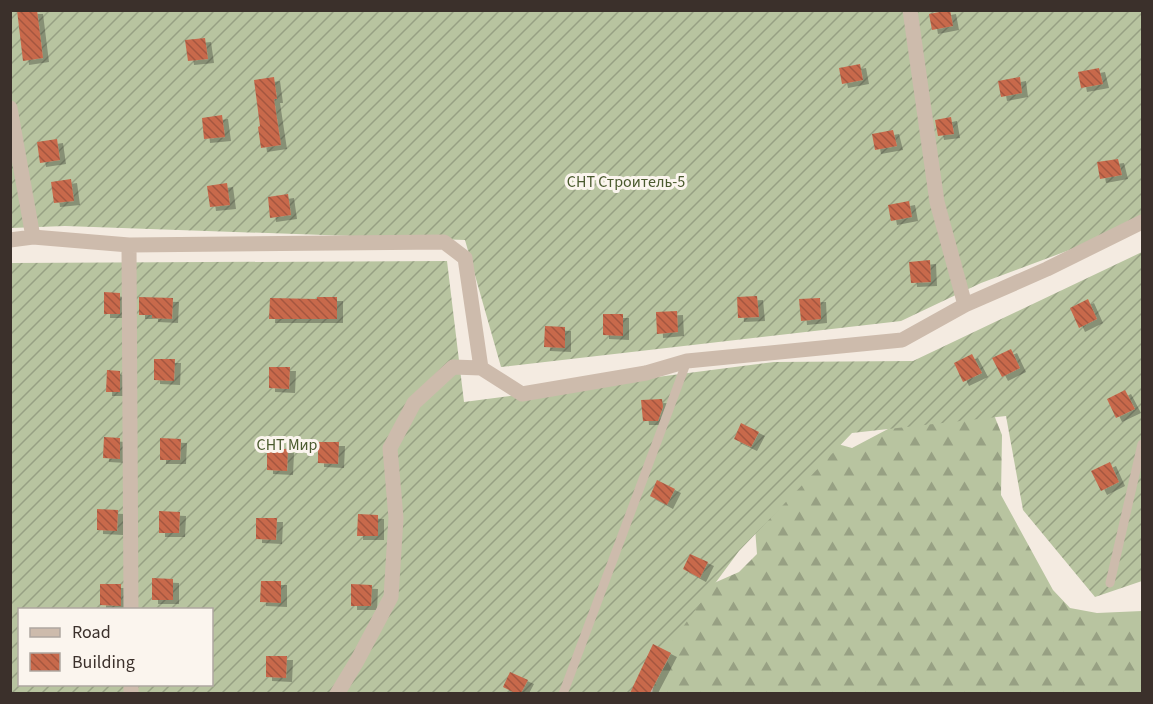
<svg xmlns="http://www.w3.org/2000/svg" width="1153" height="704" font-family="'Source Sans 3',sans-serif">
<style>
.forest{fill:url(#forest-firs)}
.garden{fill:url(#garden-furrows);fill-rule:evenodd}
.building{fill:url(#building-back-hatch);filter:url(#shadow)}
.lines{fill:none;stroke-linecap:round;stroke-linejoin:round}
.service{stroke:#cdbbac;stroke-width:9}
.minor{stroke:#cdbbac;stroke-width:15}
.labels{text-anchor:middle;stroke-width:6;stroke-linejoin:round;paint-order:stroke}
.park-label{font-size:16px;fill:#4a5a2e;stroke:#fbf5ee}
</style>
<defs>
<pattern id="forest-firs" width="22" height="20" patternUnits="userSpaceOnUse" patternTransform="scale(1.5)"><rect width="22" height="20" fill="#b8c4a0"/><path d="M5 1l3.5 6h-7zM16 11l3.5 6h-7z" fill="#97a083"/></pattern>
<pattern id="garden-furrows" width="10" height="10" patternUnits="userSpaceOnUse" patternTransform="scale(1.5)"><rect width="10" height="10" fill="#b8c4a0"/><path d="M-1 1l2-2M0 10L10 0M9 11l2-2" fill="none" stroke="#97a083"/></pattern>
<pattern id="building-back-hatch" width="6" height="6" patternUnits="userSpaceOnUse" patternTransform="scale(1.5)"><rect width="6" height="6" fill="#c8694b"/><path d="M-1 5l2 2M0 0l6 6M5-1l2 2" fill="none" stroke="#a4573f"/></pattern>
<filter id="shadow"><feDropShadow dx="6" dy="4" stdDeviation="0" flood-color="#0004"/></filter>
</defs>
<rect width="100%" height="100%" fill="#f4ebe1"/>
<!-- forest -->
<path class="forest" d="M941 401 992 410 1002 435 1001 495 1053 590 1070 608 1097 613 1142 611V693L652 694 656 670 689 594 739 572 757 554 753 502 827 441 852 448Z"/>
<!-- garden -->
<path class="garden" d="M10 11H1142V223L981 283 901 321 501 367 465 240 65 226 11 228Z
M1142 252V581L1095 597 1023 510 1006 416 852 433 739 551 634 693H11L10 263 447 261 464 402 774 362 913 361ZM20 610H212V684H20Z"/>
<!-- building -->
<path class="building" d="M17 10H37L43 58 23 61Z
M950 10 953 26 932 30 929 14Z
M205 38 208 59 188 61 185 40Z
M860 64 863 80 842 84 839 68Z
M1099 68 1103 84 1081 88 1078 72Z
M274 77 277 99H274L281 145 261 148 258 127 260 126 254 80Z
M1020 77 1022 93 1001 97 998 81Z
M222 115 225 137 204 139 202 118Z
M951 117 954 134 938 136 935 120Z
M893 130 897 146 875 150 872 134Z
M57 139 60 160 40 163 37 142Z
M1118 159 1122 175 1100 179 1097 162Z
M71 179 74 201 54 203 51 182Z
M227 183 230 205 210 207 207 186Z
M288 194 291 215 270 218 268 197Z
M909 201 912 217 891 221 888 205Z
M930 260 931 282 911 283 909 262Z
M104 292 120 293V314H104Z
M757 296 759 317 738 318 737 297Z
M139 297 173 298 172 319 152 318V315H139Z
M317 297H337V319H269L270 298 317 299Z
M820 298 821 319 801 321 799 299Z
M1088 299 1097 319 1079 328 1070 308Z
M677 311 678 332 657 334 656 312Z
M603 314H623V336L603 335Z
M545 326 565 327V348L544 347Z
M1011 349 1020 368 1002 377 992 358Z
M972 354 982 373 963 382 954 363Z
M154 359H175L174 381 154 380Z
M269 367H290L289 389 269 388Z
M107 370 120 371V392H106Z
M1125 390 1135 409 1116 418 1107 399Z
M662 399 663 407 658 421H643L641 400Z
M741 423 759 432 751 447 734 439Z
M104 437 120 438V459L103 458Z
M160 438 181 439 180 460H160Z
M318 442H339L338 464 318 463Z
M267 449H288L287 471 267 470Z
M1110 462 1119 482 1101 491 1091 471Z
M657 480 675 489 667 505 650 496Z
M97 509 118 510 117 531 97 530Z
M159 511 180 512 179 533H159Z
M358 514 378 515V536H357Z
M256 518H277L276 540 256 539Z
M690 554 708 562 700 578 683 569Z
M152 578 173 579V600H152Z
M261 581H281V603L260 602Z
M100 584H121V606L100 605Z
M351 584 372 585 371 606H351Z
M653 644 671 653 650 693H630Z
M266 656H287L286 678 266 677Z
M510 672 528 680 521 693H515L503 687Z"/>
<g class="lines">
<!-- service -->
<path class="service" d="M1110 583 1142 444
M563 694 687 361"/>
<!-- minor -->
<path class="minor" d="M10 108 33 237
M10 240 33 237 129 245 444 242 465 258 481 368 522 394 646 373 687 361 902 340 965 305 937 202 910 10
M129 245 131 610
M965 305 1047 269 1142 222
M131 684V694
M337 694 357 661 391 597 396 518 390 448 414 403 453 367 481 368"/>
</g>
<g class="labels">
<!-- park labels -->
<g class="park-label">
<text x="626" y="187">СНТ Строитель-5</text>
<text x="287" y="450">СНТ Мир</text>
</g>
</g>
<!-- border -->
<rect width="1153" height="704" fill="none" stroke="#3b302b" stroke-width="24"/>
<!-- legend -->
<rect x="18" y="608" width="195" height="78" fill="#fbf5ee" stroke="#aea6a0" stroke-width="1.5"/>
<rect x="30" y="628" width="30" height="9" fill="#cdbbac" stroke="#aea6a0" stroke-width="1.5"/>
<text x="72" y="638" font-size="18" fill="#3b302b">Road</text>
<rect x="30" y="653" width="30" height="18" fill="url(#building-back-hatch)" stroke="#aea6a0" stroke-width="1.5"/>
<text x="72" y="668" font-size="18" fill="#3b302b">Building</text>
</svg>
